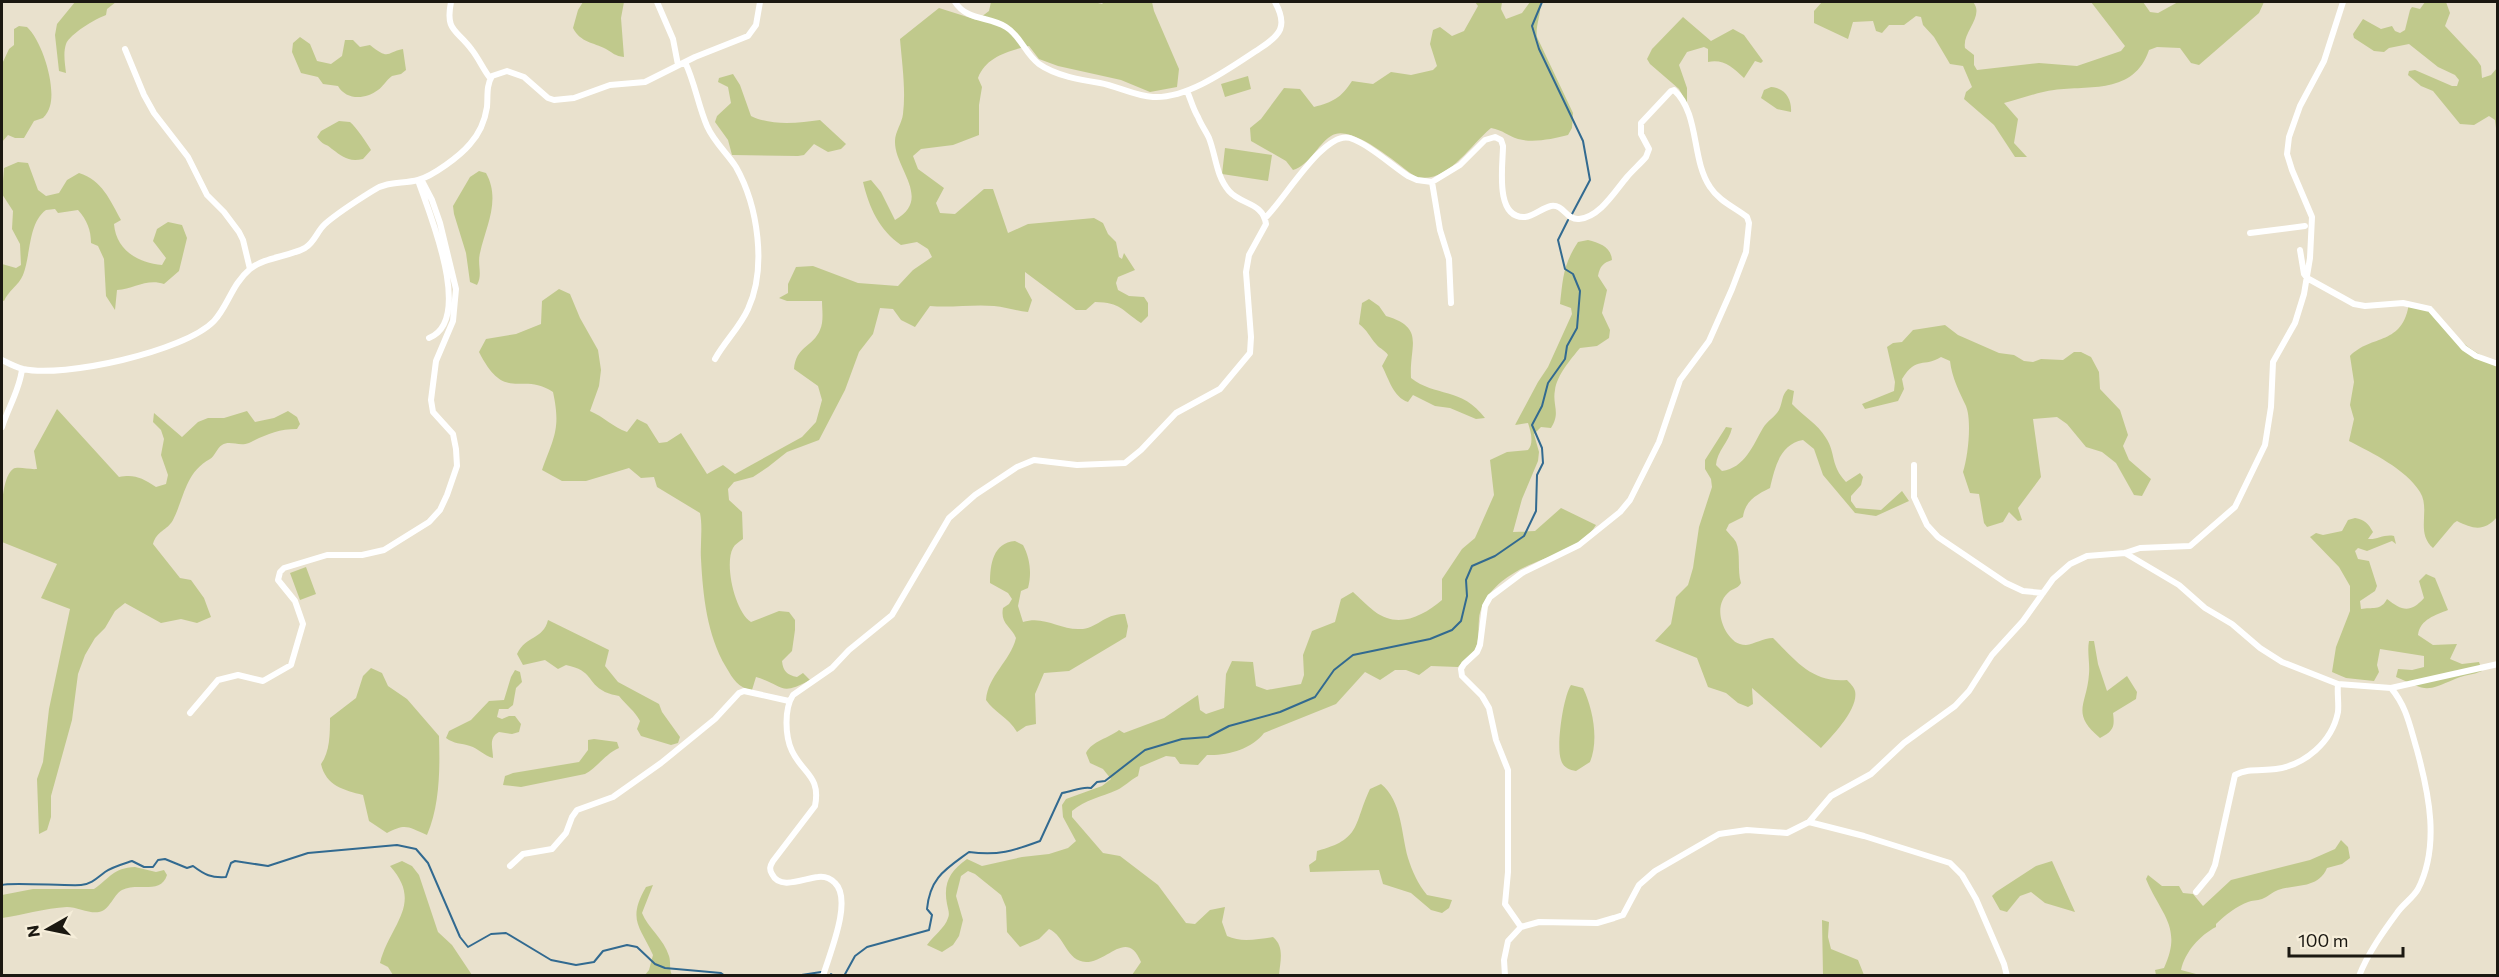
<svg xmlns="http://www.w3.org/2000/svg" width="2499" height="977" font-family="Commissioner,sans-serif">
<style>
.green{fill:#c0c98c}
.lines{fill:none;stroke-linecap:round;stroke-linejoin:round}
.stream{stroke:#326a90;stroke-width:2}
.minor{stroke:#fff;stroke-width:6}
</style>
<rect width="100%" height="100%" fill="#e9e1cd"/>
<!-- green -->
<path class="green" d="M75 2H116L107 9 106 15C95 19 70 34 66 44 63 53 65 64 66 73L59 71 55 35 57 24Z
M583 2H624L621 18 624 57C615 56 613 53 606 49 593 42 581 43 573 28L578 10Z
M991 2H1094L1102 4 1104 2H1152L1154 11 1179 69 1177 87 1150 92 1121 80 1058 66 1039 59 1029 46C1008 51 986 57 978 78L982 87 979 105V135L953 145 921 149 913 156 918 169 944 188 936 203 940 213 955 214 984 189H993L1008 233 1028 224 1094 218 1103 223 1108 234 1116 242 1119 257 1122 259 1124 253 1135 270 1118 277 1116 283 1118 290 1129 296 1144 297 1148 303V316L1141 323C1120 309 1122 303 1095 302L1086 310H1076L1025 272V287L1032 300 1028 312C1017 311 1006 307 994 306 973 304 952 308 930 306L915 327 901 320 893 309 880 308 873 334 859 352 845 390 819 440 787 452 768 467 753 477 734 482 728 489 729 500 742 512 743 539C739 542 735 544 733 548 724 564 735 612 751 622L779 611 789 612 795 620V630L792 651 782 661C783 671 787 675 797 677L803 673 810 680C779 697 784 685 756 677L752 690C738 688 733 679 726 667 707 635 703 596 701 559 700 544 703 528 700 513L657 487 654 477 641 478 629 468 586 481H562L542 470C554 437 561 429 553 392 521 370 506 405 479 352L486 339 516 334 541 324 542 301 559 289 570 294 580 318 598 350 601 370 599 386 590 411C604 417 613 427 627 432L637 419 647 424 659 443 667 442 681 433 707 474 723 465 735 474 802 437 816 422 822 400 818 386 794 369C796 346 813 347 820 330 824 321 822 310 822 301H787L779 298 788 293V284L796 267 813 266 858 283 898 286 913 270 932 257 928 249 917 242 901 245C879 230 869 207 863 182L871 180 881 192 895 220C933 199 894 168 895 141 895 132 902 123 903 114 906 90 902 63 900 39L939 8 977 20 989 11Z
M1475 2H1502L1501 9 1506 19 1522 13 1530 2H1540C1542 14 1535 25 1537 37L1573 113 1572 128 1568 135C1553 139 1533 143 1518 139 1508 136 1503 130 1491 128 1469 146 1448 184 1416 177 1398 165 1351 122 1331 136 1317 145 1310 165 1293 170L1286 161 1251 141 1250 128 1261 119 1284 88 1300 89 1314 107C1333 102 1341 98 1352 81L1373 84 1391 72 1411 75 1433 70 1437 66 1430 44 1433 30 1440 27 1452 36 1464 31 1478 6Z
M1822 2H1973C1985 16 1962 32 1965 48L1974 55V65L1977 70 2039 63 2077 66 2121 51 2125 46 2091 2H2143L2150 12 2158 13 2178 2H2264L2259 13 2199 65 2191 63 2180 48 2157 47 2149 50C2134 95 2089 85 2054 90 2038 92 2020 99 2004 103L2018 119 2014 143 2027 157H2015L1994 125 1964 99 1966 92 1972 87 1963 66 1950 64 1934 37 1923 25 1921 17 1916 16 1904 25H1889L1882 33 1876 31 1873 21 1853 22 1848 39 1814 23V11Z
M2425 2H2446L2450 13 2445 26 2477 60 2481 66 2482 78 2491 75 2497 68V136L2495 120 2489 116 2474 125 2460 124 2433 91 2421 86 2408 75 2409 71 2415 70 2452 86H2457L2459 80 2455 75 2438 67 2409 44 2389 48 2384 52 2374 51 2354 38 2353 34 2363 19 2381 29 2392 26 2395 31 2400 33 2405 30 2410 10 2412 7 2420 9Z
M1683 17 1711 41 1733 29 1744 35 1763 61 1761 63 1755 61 1744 78C1732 67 1724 59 1708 62V49L1704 47 1687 52 1679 65 1687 88V104L1679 89 1650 64 1647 59 1652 49Z
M19 26 27 27C42 41 56 85 50 106 49 110 46 115 43 118L34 121 24 138H15L8 135 2 142V64L9 49 14 45V29Z
M300 37 310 44 317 61 331 64 342 56 345 40H353L360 47 370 45C390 61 386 52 403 49L406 70 401 74 392 76C386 80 383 87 378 90 365 100 346 100 338 86L323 84 318 77 301 73 292 52 293 43Z
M733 74 740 85 751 116C771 126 799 123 820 120L846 144 841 149 828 152 814 144 804 155 798 156 732 155 728 140 715 122 717 116 731 103 728 87 718 82 719 78Z
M1248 76 1251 89 1225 97 1221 84Z
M1771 87C1785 88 1792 99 1791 112L1777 109 1761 98 1764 90Z
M339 121 350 122C356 127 367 143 371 150L363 159C348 162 343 157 332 149 326 143 323 146 317 137L321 131Z
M1225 148 1272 155 1268 181 1222 174Z
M18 162 28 163 38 190 46 196 59 193 67 180 79 173C102 180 110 200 121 220L114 224C116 250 138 263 162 265L166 258 153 241 157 229 168 222 182 225 187 238 179 271 164 284C147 278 134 289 117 290L115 310 106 296 104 259 98 246 91 243C91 230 87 220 78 210L58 213 55 209 46 210C28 223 31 255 23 275 19 285 8 291 4 301L2 300V264L16 268 21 265 20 244 12 229 13 211 2 194 4 168Z
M479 171 486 173C501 200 486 226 480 253 477 265 483 274 477 285L470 282 466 253 454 214 453 206 470 177Z
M1588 240C1600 243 1611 247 1612 260 1603 263 1600 266 1598 276L1607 290 1602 313 1610 330 1609 338 1597 346 1580 348C1571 359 1557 375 1555 390 1552 406 1561 412 1551 428L1541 427 1534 434 1539 452 1538 461 1522 499 1513 532 1535 531 1561 508 1596 525C1580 552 1539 557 1514 573 1497 583 1481 599 1479 619 1478 629 1480 642 1474 651 1470 657 1462 662 1458 667L1431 666 1419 675 1406 670H1395L1380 680 1365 672 1336 704 1264 733C1252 749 1227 756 1207 755L1198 765 1180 764 1175 757 1166 756 1140 767 1138 776C1130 780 1124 787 1117 790 1101 797 1085 800 1072 811V817L1103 853 1120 856 1158 885 1186 923 1195 924 1210 910 1225 907 1222 922 1227 936C1242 943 1257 939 1273 937 1285 947 1280 962 1279 975H1132L1141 962C1127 928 1108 962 1086 962 1066 961 1065 936 1049 929L1039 939 1020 947 1007 932 1006 907 1001 895 975 874 968 871 961 876 956 896 963 920 959 936 953 945 942 952 927 945C933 936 945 928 948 918 950 914 948 909 947 904 943 883 950 871 967 859L982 866 1022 857 1049 854 1068 848 1076 841 1063 817 1062 805 1066 799 1102 786 1111 779 1103 769 1090 763 1086 753C1092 741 1109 738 1119 730L1124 733 1164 718 1198 695 1200 710 1206 714 1224 708 1226 674 1232 661 1253 662 1256 686 1267 690 1301 684 1304 675 1303 655 1312 631 1335 622 1341 599 1353 592C1360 598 1366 605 1374 611 1397 629 1422 617 1442 600V579L1462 549 1475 538 1494 495 1490 460 1507 452 1528 450C1534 443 1531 432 1528 423L1515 425 1538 382 1548 367 1572 314 1571 308 1560 304C1563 278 1563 265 1578 242Z
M1369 299 1379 306 1386 316C1426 328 1409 345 1411 378 1435 397 1462 387 1485 418L1476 419 1450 408 1435 406 1413 395 1408 402C1393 397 1389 379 1382 366L1388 355C1385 350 1380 349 1376 344 1369 336 1368 331 1359 324L1362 303Z
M2409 303 2432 307C2456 337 2462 347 2497 363V517C2484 532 2473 529 2457 521L2454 523 2433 548C2415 532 2431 510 2420 492 2406 469 2372 453 2349 441L2354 419 2350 405 2354 382 2350 356C2372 334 2403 346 2409 303Z
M1945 325 1958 335 1999 353 2014 355 2024 361 2033 362 2041 359 2063 360 2074 352H2081L2091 357 2099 372 2100 389 2120 410 2128 435 2123 446 2129 460 2151 479 2142 496 2134 495 2116 463 2102 452 2086 447 2067 424 2057 417 2033 419 2041 477 2018 508 2022 520 2018 521 2009 512 2003 522 1987 527 1984 523 1979 494 1970 493 1963 472C1968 457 1972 421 1966 406 1959 391 1952 378 1950 361L1941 357C1924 368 1917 355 1902 379L1904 389 1898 401 1865 409 1862 404 1894 391 1895 382 1887 347 1893 343 1902 342 1913 330Z
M1788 389 1794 391 1792 404C1802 415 1818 424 1826 438 1836 453 1830 465 1846 482L1860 473 1863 477 1861 485 1851 496V501L1856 508 1881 510 1902 491 1909 501 1876 516 1855 513 1823 475 1814 449 1803 440C1780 444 1775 467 1770 488 1756 495 1745 501 1743 517L1729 524 1726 530C1729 534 1733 537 1736 542 1741 553 1737 570 1741 583 1738 588 1735 588 1730 591 1716 602 1719 620 1727 633 1732 640 1737 645 1746 645 1755 644 1763 638 1773 638 1796 661 1812 683 1847 680 1850 683 1854 687 1855 691 1859 709 1832 736 1821 748L1752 688 1753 704 1748 707 1738 703 1726 693 1708 687 1697 658 1655 641 1671 624 1676 597 1688 585 1693 568 1699 527 1712 487 1711 479 1705 469V460L1726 427 1732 428C1729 442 1717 451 1716 465L1722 471C1745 468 1753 445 1763 428 1767 421 1775 417 1779 410 1783 402 1781 396 1788 389Z
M57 409 119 477C135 474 142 478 156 487L166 484 168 475 161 455 164 439 161 430 153 422 154 413 182 437 198 422 208 418H224L247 411 255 422 274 418 288 411 297 417 300 424 297 429C278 429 265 435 249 443 239 447 230 440 222 445 217 448 215 456 210 459 185 473 185 496 173 520 167 531 157 530 153 544L180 578 191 580 204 598 211 617 197 623 181 619 161 623 125 603 115 611 105 628 95 638 85 655 78 674 72 720 51 796V817L47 830 39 834 37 779 43 762 49 709 70 609 41 598 57 564 2 542C1 523 0 479 13 469 18 466 30 470 37 469L34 451Z
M2355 518C2365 520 2368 523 2373 532L2368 539C2377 540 2384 534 2394 536L2396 544 2392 541 2367 551 2358 548 2355 551 2358 559 2369 561 2377 586 2375 591 2360 601 2361 609C2372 607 2381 611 2387 599 2401 610 2410 614 2424 598L2419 581 2426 574 2435 578 2448 610C2436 615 2420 619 2418 635L2433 645 2457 644 2450 659 2462 664 2479 662 2482 671C2473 675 2463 675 2455 679 2423 693 2427 690 2396 677L2398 669 2412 670 2424 667V656L2380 649 2377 665 2379 672 2374 681 2346 678 2332 672 2336 647 2350 611V586L2339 567 2310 537 2316 533 2323 535 2342 531 2348 520Z
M1015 541 1023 545C1030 558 1032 573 1028 588L1021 591 1018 606 1023 622C1044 615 1060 630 1080 629 1097 629 1105 613 1125 614L1128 626 1126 637 1069 671 1044 673 1035 694 1036 724 1026 726 1017 732C1008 717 994 712 986 700 988 675 1010 662 1016 638 1011 626 1000 624 1003 608L1009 604 1012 599 1008 593 990 583C990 564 993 543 1015 541Z
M306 567 316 594 300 600 290 573Z
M548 620 609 650 605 666 618 682 659 704 662 712 680 737 678 743 671 745 641 736 637 729 640 721C635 711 626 705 619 696 615 695 609 694 605 692 586 682 594 671 566 665L558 669 545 660 523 665 517 654C526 635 543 640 548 620Z
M2089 641H2094L2098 664 2107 691 2127 676 2137 692 2136 699 2113 713C2115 728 2113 731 2100 738 2070 713 2087 705 2089 674 2090 663 2087 652 2089 641Z
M371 668 382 673 388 686 407 699 439 736C440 768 440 805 427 835 408 827 406 823 387 833L369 821 363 795C344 790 326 786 321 764 330 752 330 733 330 718L356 698 363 676Z
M515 670 520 672 522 682 516 688 513 705 508 709H499L497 717 502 719 509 716H515L521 724 519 732 512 734 499 732C488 738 493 748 493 758 484 756 478 748 470 746 461 743 454 744 446 738L449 731 471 720 489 701 504 700 511 677Z
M1571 685 1583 688C1593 709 1599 740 1590 762L1576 771C1569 770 1563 767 1561 760 1556 747 1563 697 1571 685Z
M594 739 617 742 619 748C605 754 598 767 585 774L521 787 503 785 505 776 513 773 579 762 588 750V740Z
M1381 784C1402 801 1401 833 1408 858 1412 871 1418 884 1427 895L1452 900 1449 908 1442 913 1431 910 1411 893 1383 884 1379 870 1310 872 1309 865 1316 860 1317 851C1362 839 1353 825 1370 789Z
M2341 840 2348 847 2350 858 2342 864 2327 868C2318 889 2296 884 2278 890 2272 892 2268 897 2262 899 2257 901 2252 900 2248 902 2237 906 2224 916 2216 924V927C2200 935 2185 952 2181 970L2196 974 2221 975H2156L2155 970 2164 968C2183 927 2161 915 2146 879L2148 875 2162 886H2179L2183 893 2193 894 2203 906 2231 880 2310 860 2335 849Z
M402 861 412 866 419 875 438 932 452 945 472 975H393L388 967 380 963C390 924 424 904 390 866Z
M2052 861 2075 912 2045 903 2031 892 2020 896 2007 912 2000 910 1992 896 1996 892 2036 866Z
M135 867 156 872 164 870 167 875C161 895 137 882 122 890 113 895 110 910 99 912 90 914 77 907 67 907 45 908 23 915 2 918V895L33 889H94C110 878 113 868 135 867Z
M653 885 642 913C648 928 664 939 669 956 671 962 669 969 672 975H645L649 970 653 955C640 926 627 920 646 887Z
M1822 920 1829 922 1828 937 1831 949 1858 960 1864 975H1823Z"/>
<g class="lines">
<!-- stream -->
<path class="stream" d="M1542 2 1532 26 1539 49 1583 141 1590 180 1572 214
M2 885C8 882 67 886 81 885 92 884 98 877 105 872 112 867 123 864 132 861L144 867H153L158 860 165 859 187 868 193 866C205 875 211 878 226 877L231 863 235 861 268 866 308 853 397 845 416 849 428 863 460 937 468 947 491 934 506 933 551 960 576 965 594 962 603 951 627 945 637 947 655 964 665 968 721 973 725 976
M831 974 834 976
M795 976 821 972
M844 976 855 956 867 947 929 930 932 915 927 909C930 877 946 869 969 852 998 856 1013 851 1040 841L1062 793C1072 792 1081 786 1091 788L1097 782 1105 781 1145 750 1182 739 1208 737 1229 726 1280 712 1315 697 1334 670 1353 655 1430 639 1452 630 1461 621 1467 596 1466 580 1472 566 1495 556 1524 536 1536 511 1537 475 1543 463 1542 448 1532 425 1542 406 1548 383 1565 359 1567 346 1577 328 1580 291 1573 274 1565 269 1558 240 1568 220"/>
<!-- minor -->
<path class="minor" d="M451 2C445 32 457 29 472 50 479 59 483 69 490 78
M657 2 673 39 678 65
M955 2C967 21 989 16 1006 27 1021 36 1025 54 1039 64 1056 76 1081 80 1100 83 1117 86 1135 96 1153 97 1188 99 1230 68 1259 49 1281 35 1288 26 1275 2
M125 49 144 95 154 113 188 157 207 195 224 212 239 232 243 240 250 269
M685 62C695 83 698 105 707 126 714 142 727 153 736 167 758 206 767 268 748 309 740 327 725 341 715 359
M1432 182 1440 230 1449 259 1451 303
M419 183C430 215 474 320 429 338
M1265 218C1283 202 1324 130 1350 138 1370 145 1390 164 1408 176L1417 180 1432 182 1460 165 1485 140 1495 137 1501 140 1503 146C1503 164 1494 219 1525 217 1534 216 1542 208 1551 206 1564 204 1566 220 1579 219 1600 217 1615 191 1627 177 1633 170 1640 164 1646 157L1649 149 1641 134V123L1671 91 1674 90C1700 114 1691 159 1710 187 1719 201 1734 207 1747 217L1749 223 1746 252 1732 289 1709 341 1680 380 1659 442 1630 500 1620 512 1579 545 1522 573 1490 597 1485 606 1480 645 1477 652 1464 664 1461 669 1462 676 1482 696 1489 708 1496 740 1508 770V872L1505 904 1521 927
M2250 233 2305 226
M2300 250 2304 274 2307 278 2354 304 2365 306 2403 303 2430 309 2464 348 2476 356 2498 364
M2 360C8 363 15 367 23 369 63 378 184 352 214 321 228 306 232 284 250 269 265 257 288 257 305 248 315 242 317 231 325 224 340 211 358 200 374 190 387 181 403 184 418 180 433 176 460 156 470 144 479 134 485 120 487 107 488 96 486 86 492 76L507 71 524 77 548 98 554 100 574 98 610 85 645 82 695 57 748 36 756 25 760 2
M2 427C8 408 20 389 22 369
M1914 465V497L1927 525 1938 537 2006 583 2023 591 2043 593
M2125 553 2179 585 2205 608 2232 624 2260 648 2282 662 2338 684 2391 688C2407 707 2410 727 2417 750 2429 794 2440 846 2418 889 2413 898 2403 904 2397 913 2383 932 2368 953 2359 976
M2391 688 2498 664
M190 713 218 680 238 675 263 681 291 665 303 624 295 601 278 580 280 572 284 568 327 555H362L384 550 429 522 440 510 447 495 457 466 456 449 453 434 433 412 431 400 436 361 453 321 456 289 440 223 432 200 421 179
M1809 822 1864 836 1950 863 1962 875 1976 899 2004 964 2007 976
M510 866 523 854 552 849 566 833 572 817 577 810 613 797 661 763 715 719 739 693 744 691 789 701
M2196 892 2211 874 2215 865 2235 775C2248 768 2262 771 2276 769 2305 765 2332 742 2338 712 2339 703 2337 694 2338 684
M823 976C829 955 853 900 835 883 831 879 825 876 818 877 805 878 780 891 772 874 769 869 770 866 773 861L815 806C821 776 803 774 792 751 785 736 784 709 793 695L832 668 849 650 892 615 949 518 975 495 1017 467 1034 460 1077 465 1125 463 1141 450 1176 413 1220 389 1250 353 1251 337 1246 272 1249 255 1266 224C1263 202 1241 205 1229 191 1216 176 1216 156 1209 138 1206 131 1201 125 1198 117 1193 109 1191 100 1187 91
M1505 976 1504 960 1508 941 1521 927 1539 922 1597 923 1614 918 1623 915 1639 885 1655 871 1719 834 1747 830 1787 833 1809 822 1831 796 1871 774 1904 743 1955 706 1969 691 1992 655 2023 621 2053 579 2070 564 2087 556 2125 553 2140 548 2190 546 2235 507 2265 445 2271 407 2273 362 2295 323 2304 294 2310 258 2312 217 2292 170 2287 154 2289 137 2300 106 2324 61 2343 2"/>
</g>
<!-- border -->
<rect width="2499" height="977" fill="none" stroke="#1b1811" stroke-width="6"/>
<!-- north arrow -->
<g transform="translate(48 929) rotate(261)" stroke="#f6eeda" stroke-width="4.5" paint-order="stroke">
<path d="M0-4.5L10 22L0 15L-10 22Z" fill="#1b1811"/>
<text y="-9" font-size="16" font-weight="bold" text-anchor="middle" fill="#1b1811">N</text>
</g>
<!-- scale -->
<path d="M2289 947v9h114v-9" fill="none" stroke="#1b1811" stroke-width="3"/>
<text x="2298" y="947" font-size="18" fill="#1b1811" stroke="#f6eeda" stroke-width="4.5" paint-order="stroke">100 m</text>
</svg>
